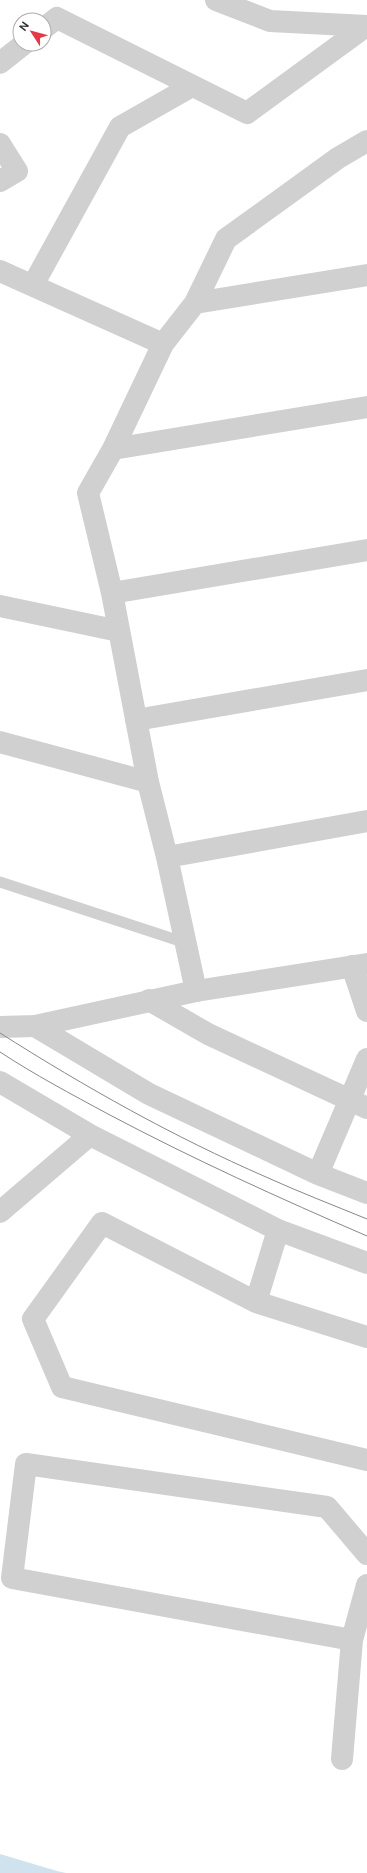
<svg xmlns="http://www.w3.org/2000/svg" width="367" height="1873" font-family="'DM Sans',sans-serif">
<style>
.water{fill:#cfe2ee}
.lines{fill:none;stroke-linecap:round;stroke-linejoin:round}
.service{stroke:#d0d0d0;stroke-width:11}
.minor{stroke:#d0d0d0;stroke-width:22}
.tertiary{stroke:#d0d0d0;stroke-width:22}
.tram{stroke:#888;stroke-width:1}
</style>
<rect width="100%" height="100%" fill="#fff"/>
<!-- water -->
<path class="water" d="M0 1854 57 1871 66 1873H0Z"/>
<g class="lines">
<!-- service -->
<path class="service" d="M0 882 186 943"/>
<!-- minor -->
<path class="minor" d="M216 0 270 21 367 26
M44 28 57 18 247 113 366 26
M0 63 24 44
M0 144 17 171 0 181
M0 271 163 344
M33 285 120 127 192 86
M195 303 367 275
M113 449 367 407
M112 593 367 550
M0 606 119 631
M136 720 367 680
M0 742 148 782
M167 857 367 821
M352 966 367 1011
M196 991 167 857 148 782 112 593 88 493 113 449 163 344 195 303 226 239 338 158 367 141
M149 1000 208 1034 367 1108
M35 1026 149 1094 318 1174 367 1193
M0 1082 90 1135 278 1230 367 1263
M318 1174 367 1059
M0 1212 90 1135
M256 1302 278 1230
M367 1337 256 1302 102 1223 33 1319 62 1387 367 1460
M352 1640 12 1578 26 1464 327 1507 367 1554
M342 1759 352 1640 367 1585"/>
<!-- tertiary -->
<path class="tertiary" d="M0 1027 35 1026 196 991 367 964"/>
<!-- tram -->
<path class="tram" d="M0 1033C85 1087 174 1137 266 1177 299 1192 333 1205 367 1219
M0 1052C35 1075 71 1094 108 1114 193 1159 279 1198 367 1236"/>
</g>
<!-- north arrow -->
<g transform="translate(32 32) rotate(306)"><circle r="19" fill="#ffffff" stroke="#adadad"/>
<path d="M0-3L7 15L0 10L-7 15Z" fill="#e63946"/>
<text y="-6" font-size="11" font-weight="bold" text-anchor="middle" fill="#333333">N</text>
</g>
</svg>
